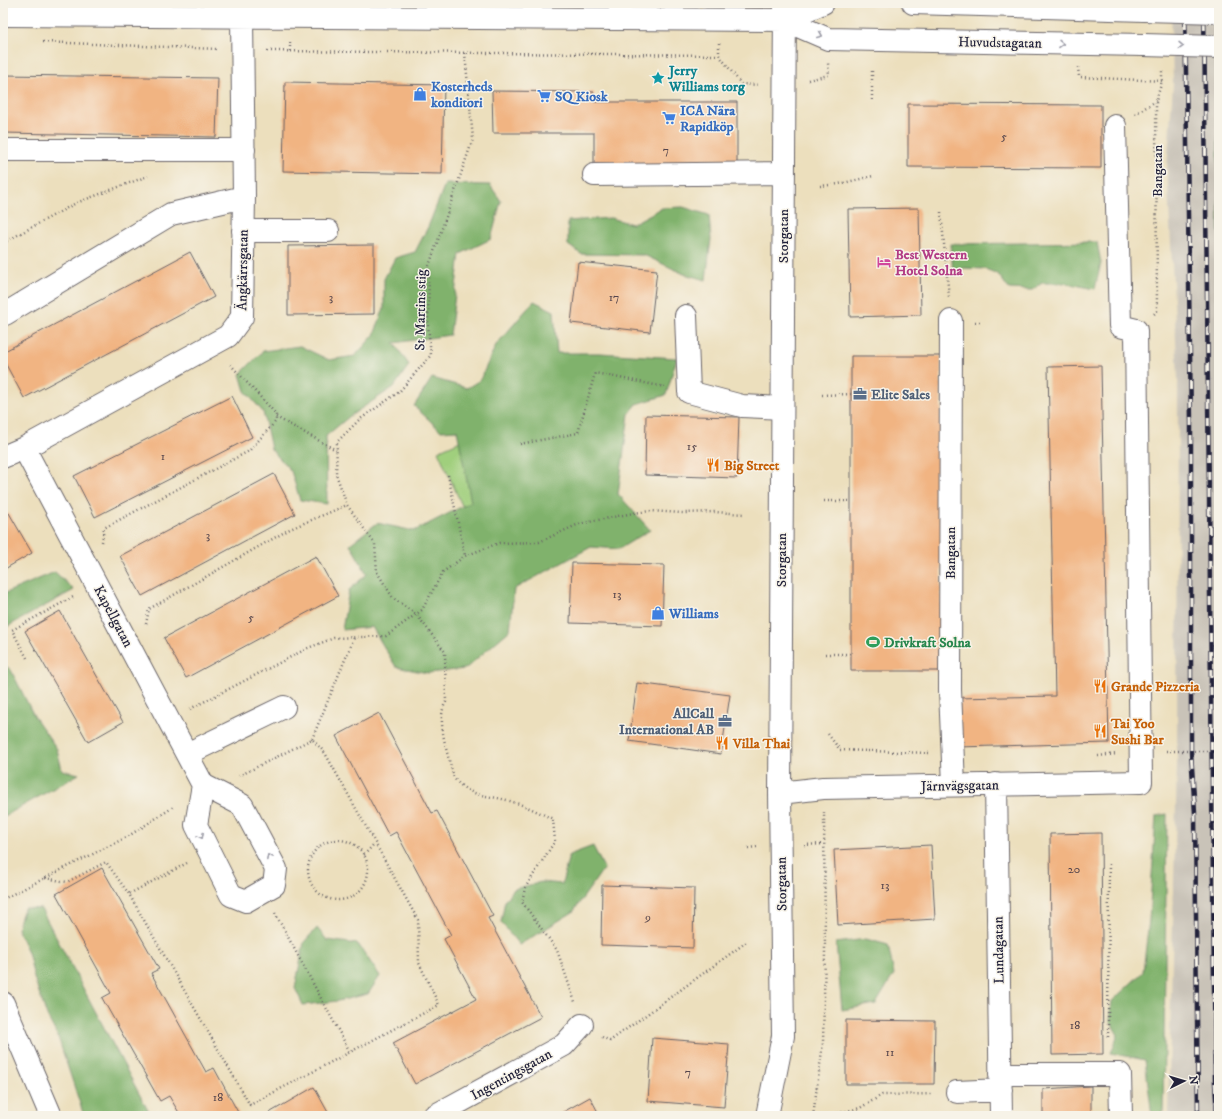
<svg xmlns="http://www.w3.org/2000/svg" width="1222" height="1119" font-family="'IM FELL DW Pica',serif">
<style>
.industrial{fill:#c9c3b8}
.green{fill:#a0cf7d;stroke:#61785c}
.forest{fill:#80b26c;stroke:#516a54}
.building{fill:#f1b482}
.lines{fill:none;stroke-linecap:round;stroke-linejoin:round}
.minor-casing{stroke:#696468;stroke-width:24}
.path{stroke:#696468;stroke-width:2.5;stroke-dasharray:1 3;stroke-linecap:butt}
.minor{stroke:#fff;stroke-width:22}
.rail-casing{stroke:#22223b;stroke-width:4.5}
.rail{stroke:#f7f3e8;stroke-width:3;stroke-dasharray:9;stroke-linecap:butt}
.minor-bridge-casing{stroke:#696468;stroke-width:24;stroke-linecap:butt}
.minor-bridge{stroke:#fff;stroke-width:22}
.oneway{stroke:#9c9ca7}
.labels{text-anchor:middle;stroke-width:3;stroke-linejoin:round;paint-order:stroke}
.number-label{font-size:12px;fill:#56464d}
.street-label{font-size:14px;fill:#22223b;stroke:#f7f3e8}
.culture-label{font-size:14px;font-weight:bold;fill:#0d838f;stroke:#f7f3e8;text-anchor:start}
.shop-label{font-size:14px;font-weight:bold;fill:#366cbe;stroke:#f7f3e8;text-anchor:start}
.hotel-label{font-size:14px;font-weight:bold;fill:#b23c85;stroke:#f7f3e8;text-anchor:start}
.service-label{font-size:14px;font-weight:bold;fill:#4e5e75;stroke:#f7f3e8;text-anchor:start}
.food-label{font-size:14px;font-weight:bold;fill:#c56008;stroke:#f7f3e8;text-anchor:start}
.leisure-label{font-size:14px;font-weight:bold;fill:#27864d;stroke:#f7f3e8;text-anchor:start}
</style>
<rect width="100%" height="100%" fill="#f7f3e8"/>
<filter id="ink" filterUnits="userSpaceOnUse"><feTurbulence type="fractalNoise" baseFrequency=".025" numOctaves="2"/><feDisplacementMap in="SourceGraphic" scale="8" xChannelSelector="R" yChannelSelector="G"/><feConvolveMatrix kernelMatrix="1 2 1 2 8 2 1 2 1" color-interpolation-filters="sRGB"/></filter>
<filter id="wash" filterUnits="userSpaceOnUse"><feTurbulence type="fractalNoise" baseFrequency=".012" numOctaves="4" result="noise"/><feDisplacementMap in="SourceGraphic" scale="16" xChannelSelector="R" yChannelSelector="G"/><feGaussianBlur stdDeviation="0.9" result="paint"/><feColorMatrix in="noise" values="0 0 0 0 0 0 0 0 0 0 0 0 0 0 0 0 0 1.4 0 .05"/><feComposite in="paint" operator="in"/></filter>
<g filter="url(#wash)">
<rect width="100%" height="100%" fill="#ecdfbd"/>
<!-- industrial -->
<path class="industrial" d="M1171 3H1219L1217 87 1219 233V1116H1168L1177 764 1178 378 1167 168 1173 84Z"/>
<!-- green -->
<path class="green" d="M1217 87H1219V233Z
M509 419 471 526 438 451Z"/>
<!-- forest -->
<path class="forest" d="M445 184 490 185 501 201 491 239 460 254 450 335 394 343 409 365 394 387 350 416 326 436 327 504 300 500 291 471 271 449 263 412 245 391 240 374 263 351 300 346 329 360 355 356 374 335 384 308V279L395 258 415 252 428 227Z
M683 207 709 215 711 239 706 280 684 274 644 255 581 254 568 245V221L611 218 632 224 662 208Z
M1097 242 1101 263 1095 289 1065 283H1042L1032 290 1009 289 998 274 985 269 963 268 953 276 951 244Z
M534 301 554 311 557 353H600L677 358 666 395 637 404 629 414 618 494 650 530 619 549 591 547 514 589 510 630 465 669 428 673 396 667 372 627 342 630 349 590 367 574 350 544 377 523 414 531 471 502 457 430 441 431 414 406 432 378 467 388 480 380 496 345Z
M55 572 74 590 3 629V594Z
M3 664 11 670 34 716 57 749 62 770 79 774 3 817Z
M1167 814 1163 1116H1152L1145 1060 1111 1053 1118 1035 1110 1021 1112 1001 1143 972 1149 920 1156 816Z
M593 846 604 868 573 912 519 945 501 922 505 900 514 889 541 882 562 884 569 855Z
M24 908 41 909 151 1116H84L58 1037 47 1016 34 978 28 952 17 929Z
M317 928 327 940 358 944 380 976 368 994 338 1001 303 1005 295 988 304 942Z
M866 939 888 945 894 974 876 1004 842 1010 836 943Z"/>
<g id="blocks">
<!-- building -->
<path class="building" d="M3 75 218 78 216 137 3 133Z
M285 82 444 85 442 174 283 171Z
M492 91 594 92V102H737V167H594V133H493Z
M908 104 1101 105V168L908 167Z
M919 208 921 315 850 317 848 209Z
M374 245V314L288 315V246Z
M190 252 214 297 24 398 3 359V352Z
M578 262 657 270 650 332 571 323Z
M851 356H941V671H851Z
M1101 366 1109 743 957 747 956 698 1055 696 1048 367Z
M232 396 252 437 95 517 74 476Z
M646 415 739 417 737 478 645 475Z
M274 474 295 514 142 596 120 556Z
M9 513 32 553 3 570V516Z
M316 556 338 596 186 678 164 638Z
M572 563 664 565 662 626 570 623Z
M60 611 123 722 88 742 25 631Z
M637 683 730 695 721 754 629 741Z
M379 713 432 813 437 811 493 916 488 918 541 1017 415 1084 393 1043 476 999 444 939 451 935 396 832 389 836 336 736Z
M1101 833 1103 1054 1052 1055 1050 834Z
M931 845 935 919 838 925 834 850Z
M102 868 159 969 151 973 206 1072 214 1068 240 1116H181L169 1096 160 1101 102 998 111 993 56 894Z
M602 885 694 888 693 948 601 945Z
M846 1020 935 1021 934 1084H846Z
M652 1038 729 1044 724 1107 648 1101Z
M1091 1086V1116H1043V1089Z
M314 1087 330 1116H264Z
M590 1097 600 1116H556Z"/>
</g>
</g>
<g filter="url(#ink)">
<use href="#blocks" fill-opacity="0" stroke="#696468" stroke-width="1"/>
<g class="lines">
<!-- minor casing -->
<g class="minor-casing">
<path id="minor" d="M913 3 1144 10
M3 15 784 20 828 39 1143 45
M784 20 823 3
M3 150H244
M594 175 784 173
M243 231H328
M5 314 171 214 244 197
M686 316 689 392 742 406 782 408
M951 321 950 690 954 785
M24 448 203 785 242 805 276 869 274 885 246 901 231 895 196 825 203 785
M3 457 24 448 228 336 242 317 244 197 242 16
M187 754 284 707
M996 784 1001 1116
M780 793 823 788 1141 782 1136 330 1120 326 1115 126
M3 1003 51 1116
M1000 1074H1120L1121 1116
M957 1092 1001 1090
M434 1116 564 1045 582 1025
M767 1116 783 1036 780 793 785 3"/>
</g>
<!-- path -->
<path class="path" d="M43 42 218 49
M719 43V55L741 84 760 85
M267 51 719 55
M290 51V41
M465 53 473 139 429 266 428 325 431 355 399 392 359 420 337 442 336 474 347 505 375 544 377 572 393 598 417 615 445 652 446 702C435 718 449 759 454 778 470 799 490 794 513 802 527 806 540 813 553 819L555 841 525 888 522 902 557 950 575 1002
M1078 67 1079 77 1162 81
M808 80 829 75 828 63
M872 100V68
M1135 114 1156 101
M820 186 839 184 873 176
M941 212 949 297
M3 243 76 203 148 176
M1154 314 1157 311 1156 101 1162 81V71
M975 322H983
M822 395 851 394
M276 417 336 450
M520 444 578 433 595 373 665 387
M448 475 465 556
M824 501H851
M102 542 104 528 249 451 276 421V414L229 363
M146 624 149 609 290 529 347 505
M825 654H851
M27 658 12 630 75 596
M190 709 308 648 334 638 386 636 422 610 443 572 465 556 499 543 539 542 579 524 633 513 651 511 683 513 714 512 744 514
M828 734 840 750 929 753
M312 739 354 638
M1166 751H1219
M1098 756 1117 754
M308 870a30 30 0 1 1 60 0a30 30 0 1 1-60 0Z
M804 845 824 844
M748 848 757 847
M364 855 375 843
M187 863 129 894 250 1105 439 1005 419 963 418 920 325 753 312 739 239 776
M45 878 67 882 106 862 129 894
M3 899 127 837 175 806
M275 913 350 1052
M602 1037 610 1041 748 941
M1108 1037 1109 861
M813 1116 823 1043 825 952 824 812
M826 1116 860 1108 882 1095 933 1094"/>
<!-- minor -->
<use href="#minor" class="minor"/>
<!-- rail casing -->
<g class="rail-casing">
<path id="rail" d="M1185 3 1191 422V752L1195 813 1198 1116
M1204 3 1215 1083 1217 1116"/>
</g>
<!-- rail -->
<use href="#rail" class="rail"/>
<!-- minor-bridge casing -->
<g class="minor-bridge-casing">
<path id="minor-bridge" d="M1144 10 1219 12
M1143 45 1219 47"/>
</g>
<!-- minor-bridge -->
<use href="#minor-bridge" class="minor-bridge"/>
</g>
<!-- one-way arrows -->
<defs><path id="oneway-chevron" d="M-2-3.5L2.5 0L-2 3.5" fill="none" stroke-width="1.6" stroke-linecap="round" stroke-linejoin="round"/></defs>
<g class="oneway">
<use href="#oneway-chevron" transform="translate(820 35) rotate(23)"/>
<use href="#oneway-chevron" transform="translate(1061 44) rotate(1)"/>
<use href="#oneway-chevron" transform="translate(1181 46) rotate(1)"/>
<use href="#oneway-chevron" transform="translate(201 836) rotate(63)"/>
<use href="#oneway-chevron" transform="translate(269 857) rotate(-118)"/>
</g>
</g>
<!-- icons -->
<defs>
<g id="sight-bare" transform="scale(1.08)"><path d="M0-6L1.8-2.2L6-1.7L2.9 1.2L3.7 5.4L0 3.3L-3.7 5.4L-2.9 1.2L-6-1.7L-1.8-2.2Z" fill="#0f9aa8" stroke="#f7f3e8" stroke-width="2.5" paint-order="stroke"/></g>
<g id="shop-bare" transform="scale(1.08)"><path d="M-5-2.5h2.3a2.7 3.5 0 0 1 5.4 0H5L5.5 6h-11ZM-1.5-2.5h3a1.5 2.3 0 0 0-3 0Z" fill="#3f7fe0" stroke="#f7f3e8" stroke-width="2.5" paint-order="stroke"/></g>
<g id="supermarket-bare" transform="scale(1.08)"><path d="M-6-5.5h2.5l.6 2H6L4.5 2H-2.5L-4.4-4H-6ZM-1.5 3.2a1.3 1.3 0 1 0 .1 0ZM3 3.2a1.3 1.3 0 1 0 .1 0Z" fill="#3f7fe0" stroke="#f7f3e8" stroke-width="2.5" paint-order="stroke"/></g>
<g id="hotel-bare" transform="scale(1.08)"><path d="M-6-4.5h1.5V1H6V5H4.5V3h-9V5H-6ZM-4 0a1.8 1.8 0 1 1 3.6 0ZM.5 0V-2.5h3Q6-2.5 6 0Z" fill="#d1479c" stroke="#f7f3e8" stroke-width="2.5" paint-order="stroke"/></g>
<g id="office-bare" transform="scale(1.08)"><path d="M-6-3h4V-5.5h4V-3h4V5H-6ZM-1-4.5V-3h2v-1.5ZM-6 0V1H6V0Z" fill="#5c6f8a" stroke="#f7f3e8" stroke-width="2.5" paint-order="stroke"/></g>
<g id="restaurant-bare" transform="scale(1.08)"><path d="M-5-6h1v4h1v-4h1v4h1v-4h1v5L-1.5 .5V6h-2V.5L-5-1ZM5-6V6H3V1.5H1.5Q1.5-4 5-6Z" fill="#e8710a" stroke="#f7f3e8" stroke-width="2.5" paint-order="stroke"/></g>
<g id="stadium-bare" transform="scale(1.08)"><path d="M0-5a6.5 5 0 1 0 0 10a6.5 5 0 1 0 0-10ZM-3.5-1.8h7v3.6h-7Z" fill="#2e9e5b" stroke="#f7f3e8" stroke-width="2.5" paint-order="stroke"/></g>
</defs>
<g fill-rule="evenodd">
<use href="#sight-bare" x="658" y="78"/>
<use href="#shop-bare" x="420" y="94"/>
<use href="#supermarket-bare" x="544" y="96"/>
<use href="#supermarket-bare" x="669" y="118"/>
<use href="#hotel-bare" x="884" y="262"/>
<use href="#office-bare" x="860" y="394"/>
<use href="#restaurant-bare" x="713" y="465"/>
<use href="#shop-bare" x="658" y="613"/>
<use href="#stadium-bare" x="873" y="642"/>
<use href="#restaurant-bare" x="1100" y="686"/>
<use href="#office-bare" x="725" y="721"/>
<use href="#restaurant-bare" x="1100" y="731"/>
<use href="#restaurant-bare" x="722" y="743"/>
</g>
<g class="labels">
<!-- number labels -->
<g class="number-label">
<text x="1004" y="140">5</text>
<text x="666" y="154">7</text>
<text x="331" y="301">3</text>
<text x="614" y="301">17</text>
<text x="692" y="450">15</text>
<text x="163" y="460">1</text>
<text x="208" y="539">3</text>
<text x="617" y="598">13</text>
<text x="251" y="621">5</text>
<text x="1074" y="873">20</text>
<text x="885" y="889">13</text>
<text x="648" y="921">9</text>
<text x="1075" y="1029">18</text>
<text x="890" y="1056">11</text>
<text x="688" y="1076">7</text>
<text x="218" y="1101">18</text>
</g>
<!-- street labels -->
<g class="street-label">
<text transform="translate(1000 42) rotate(1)" y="5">Huvudstagatan</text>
<text transform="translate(1157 171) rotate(-90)" y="5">Bangatan</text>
<text transform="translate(783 236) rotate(-90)" y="5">Storgatan</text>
<text transform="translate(242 270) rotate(-89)" y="5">Ängkärrsgatan</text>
<text transform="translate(420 310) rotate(-89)" y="5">St Martins stig</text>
<text transform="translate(950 553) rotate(-90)" y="5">Bangatan</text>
<text transform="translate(781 560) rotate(-90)" y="5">Storgatan</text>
<text transform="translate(114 616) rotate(62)" y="5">Kapellgatan</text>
<text transform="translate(960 785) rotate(-1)" y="5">Järnvägsgatan</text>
<text transform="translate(781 884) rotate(-91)" y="5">Storgatan</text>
<text transform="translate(998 950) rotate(-91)" y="5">Lundagatan</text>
<text transform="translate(511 1074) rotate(-29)" y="5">Ingentingsgatan</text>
</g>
<!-- culture labels -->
<g class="culture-label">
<text x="669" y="75">Jerry<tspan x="669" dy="16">Williams torg</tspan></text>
</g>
<!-- shop labels -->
<g class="shop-label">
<text x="431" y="91">Kosterheds<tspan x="431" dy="16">konditori</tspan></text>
<text x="555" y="101">SQ Kiosk</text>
<text x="680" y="115">ICA Nära<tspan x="680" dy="16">Rapidköp</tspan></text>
<text x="669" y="618">Williams</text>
</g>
<!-- hotel labels -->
<g class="hotel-label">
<text x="895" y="259">Best Western<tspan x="895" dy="16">Hotel Solna</tspan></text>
</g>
<!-- service labels -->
<g class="service-label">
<text x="871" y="399">Elite Sales</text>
<text x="714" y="718" text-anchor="end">AllCall<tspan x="714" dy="16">International AB</tspan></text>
</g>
<!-- food labels -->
<g class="food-label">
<text x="724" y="470">Big Street</text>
<text x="1111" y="691">Grande Pizzeria</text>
<text x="1111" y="728">Tai Yoo<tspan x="1111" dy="16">Sushi Bar</tspan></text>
<text x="733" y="748">Villa Thai</text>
</g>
<!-- leisure labels -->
<g class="leisure-label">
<text x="884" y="647">Drivkraft Solna</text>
</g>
</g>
<!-- margin -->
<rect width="1222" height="1119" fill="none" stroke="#f7f3e8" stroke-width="16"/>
<!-- north arrow -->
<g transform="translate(1184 1081) rotate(85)" stroke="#f7f3e8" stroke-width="3" paint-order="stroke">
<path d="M0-3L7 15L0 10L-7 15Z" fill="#22223b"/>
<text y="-6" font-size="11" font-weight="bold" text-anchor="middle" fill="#22223b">N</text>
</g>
</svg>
